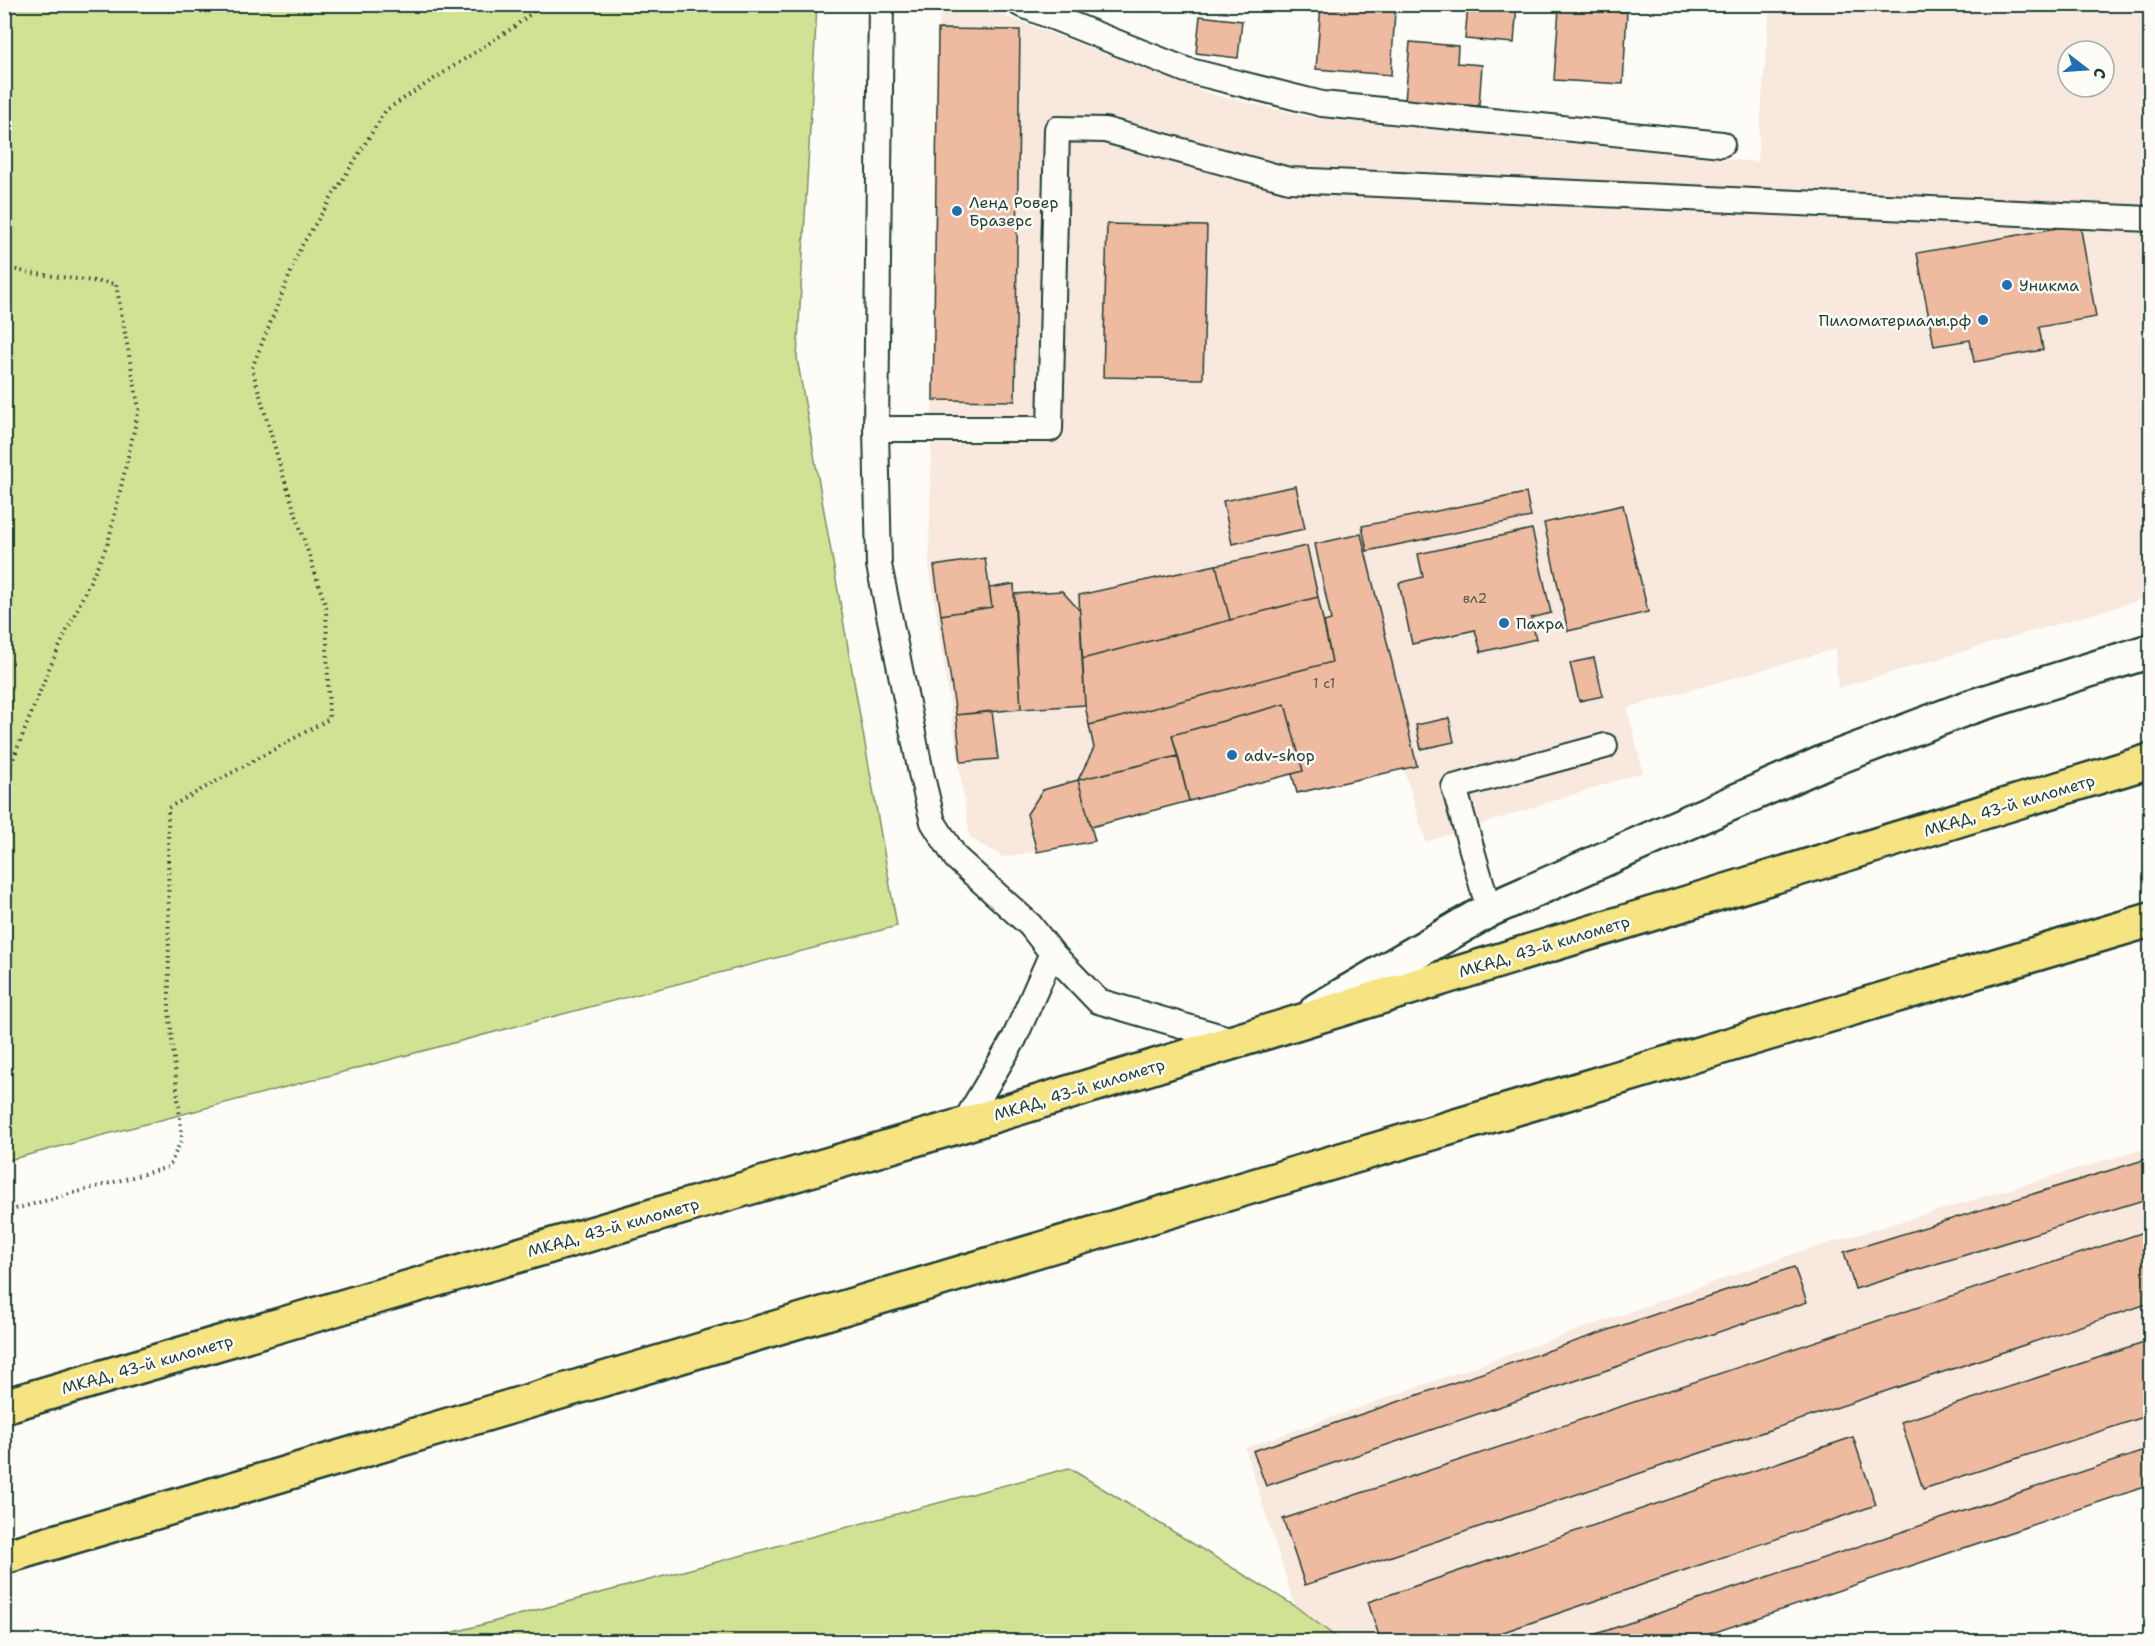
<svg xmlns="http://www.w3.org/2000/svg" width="2155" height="1646" font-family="'Shantell Sans',sans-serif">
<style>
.built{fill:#f8e8dd;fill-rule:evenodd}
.green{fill:#d2e295;stroke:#789064;stroke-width:1.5}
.building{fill:#eebaa0;stroke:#1f3d34;stroke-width:1.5}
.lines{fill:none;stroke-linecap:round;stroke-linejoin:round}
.lane-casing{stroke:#1f3d34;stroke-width:28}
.street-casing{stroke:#1f3d34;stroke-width:38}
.highway-casing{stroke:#1f3d34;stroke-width:38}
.path{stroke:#1f3d34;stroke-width:4;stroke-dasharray:1.5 4.5;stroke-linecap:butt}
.lane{stroke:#fdfcf7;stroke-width:24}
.street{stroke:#fdfcf7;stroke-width:33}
.highway{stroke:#f6e381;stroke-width:33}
.poi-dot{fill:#1f6fb2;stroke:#fdfcf7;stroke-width:2}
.labels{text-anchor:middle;stroke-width:5;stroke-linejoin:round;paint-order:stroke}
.number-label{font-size:14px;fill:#535c4f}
.poi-label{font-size:16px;fill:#1f3d34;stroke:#fdfcf7;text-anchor:start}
.street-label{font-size:16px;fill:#1f3d34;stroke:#fdfcf7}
</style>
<rect width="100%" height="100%" fill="#fdfcf7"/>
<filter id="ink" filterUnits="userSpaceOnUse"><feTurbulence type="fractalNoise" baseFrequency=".0167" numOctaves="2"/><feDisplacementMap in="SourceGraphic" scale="12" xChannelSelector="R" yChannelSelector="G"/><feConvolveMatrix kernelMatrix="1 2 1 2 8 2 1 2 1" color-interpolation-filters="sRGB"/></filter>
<g filter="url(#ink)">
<!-- built -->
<path class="built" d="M940 5H976L1214 95 1314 118 1757 162 1770 5H2150V597L1838 688 1835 649 1627 708 1643 772 1426 842 1404 769 1297 793 1291 774 1092 827 1095 841 1070 847 1003 857 970 838 929 566ZM2068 51H2104V87H2068Z
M2150 1147V1485L1686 1641H1341L1295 1606 1245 1448 1796 1253Z"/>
<!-- green -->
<path class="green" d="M5 4 817 5 797 358 897 926 5 1161Z
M1069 1468 1295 1606 1341 1641H421Z"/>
<!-- building -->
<path class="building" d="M1106 4H1162L1161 8 1106 7Z
M1468 4H1517L1514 43 1465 39Z
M1321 5 1395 11 1391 75 1316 69Z
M1559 8 1627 12 1623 84 1554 80Z
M1200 16 1242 21 1238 58 1196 53Z
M938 29 1020 30 1015 401 933 400Z
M1410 42 1458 46 1457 63 1482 65 1479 106 1405 101Z
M1107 224 1207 226 1203 379 1103 377Z
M2080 224 2096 317 2039 327 2043 350 1974 362 1970 340 1934 346 1917 253Z
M1296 486 1305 529 1232 544 1223 501Z
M1526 493 1531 517 1367 551 1362 526Z
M1623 505 1648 612 1568 631 1544 523Z
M1532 529 1551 613 1531 618 1536 639 1481 652 1475 630 1412 644 1399 583 1423 577 1418 554Z
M1361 534 1417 766 1297 793 1292 774 1303 771 1285 704 1172 735 1178 756 1078 780 1094 748 1089 725 1332 662 1324 622 1331 620 1315 544Z
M1307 546 1318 597 1230 620 1216 565Z
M985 558 992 607 941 615 934 566Z
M1216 565 1230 620 1082 659 1079 595Z
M1014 584 1021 709 956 715 941 615 992 607 989 588Z
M1062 591 1080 611 1085 705 1021 709 1014 594Z
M1318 597 1332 662 1089 725 1085 705 1082 659Z
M1594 658 1603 696 1579 701 1570 663Z
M1285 704 1303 771 1189 801 1172 735Z
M992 711 998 759 961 762 956 715Z
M1449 718 1454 742 1421 749 1416 725Z
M1178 756 1189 801 1091 827 1078 780Z
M1078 780 1095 841 1037 852 1027 814 1043 790Z
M2150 1158V1198L1855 1289 1844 1252Z
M2150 1230V1303L1305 1585 1283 1519Z
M1794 1267 1807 1302 1266 1486 1253 1451Z
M2150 1341V1415L1923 1489 1901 1422Z
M1853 1437 1876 1505 1474 1642H1381L1368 1602Z
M2150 1449V1485L1686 1642H1572Z"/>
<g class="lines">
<!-- lane casing -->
<g class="lane-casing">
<path id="lane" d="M881 4 876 429 879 565 921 773 933 822 956 858 1030 925 1052 953
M1020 4 1186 70 1322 104 1722 144
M876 429H1050L1057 129 1105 130 1289 180 2150 219
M1489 910 1454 787 1605 746
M963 1125 1014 1039 1052 953 1098 1001 1236 1041"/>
</g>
<!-- street casing -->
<g class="street-casing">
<path id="street" d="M1317 1010 1489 910 1827 761 1970 707 2150 651"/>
</g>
<!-- highway casing -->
<g class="highway-casing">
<path id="highway" d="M4 1406 963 1125 2150 761
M4 1557 2150 920"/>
</g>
<!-- path -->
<path class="path" d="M4 267 30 273 116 284 139 409 108 543 49 669 4 782
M4 1212 169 1167 182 1138 169 1010 168 808 329 719 326 607 281 469 252 368 301 247 386 110 514 27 543 4"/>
<!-- lane -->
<use href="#lane" class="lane"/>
<!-- street -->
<use href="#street" class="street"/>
<!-- highway -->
<use href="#highway" class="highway"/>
</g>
</g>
<!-- markers -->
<g class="poi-dot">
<circle cx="957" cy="211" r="6"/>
<circle cx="2007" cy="285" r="6"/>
<circle cx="1983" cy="320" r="6"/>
<circle cx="1504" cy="623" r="6"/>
<circle cx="1232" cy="755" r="6"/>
</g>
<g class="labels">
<!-- number labels -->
<g class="number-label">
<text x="1475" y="603">вл2</text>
<text x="1324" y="688">1 с1</text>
</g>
<!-- poi labels -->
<g class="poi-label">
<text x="969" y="208">Ленд Ровер<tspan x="969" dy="18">Бразерс</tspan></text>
<text x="2019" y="291">Уникма</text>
<text x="1971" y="326" text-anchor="end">Пиломатериалы.рф</text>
<text x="1516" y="629">Пахра</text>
<text x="1244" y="761">adv-shop</text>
</g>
<!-- street labels -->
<g class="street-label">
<text transform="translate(2009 805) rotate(-17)" y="6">МКАД, 43-й километр</text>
<text transform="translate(1544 946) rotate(-17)" y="6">МКАД, 43-й километр</text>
<text transform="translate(1079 1089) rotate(-17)" y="6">МКАД, 43-й километр</text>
<text transform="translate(613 1227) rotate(-16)" y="6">МКАД, 43-й километр</text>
<text transform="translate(147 1364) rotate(-16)" y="6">МКАД, 43-й километр</text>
</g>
</g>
<!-- margin -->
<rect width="2155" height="1646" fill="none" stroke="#fdfcf7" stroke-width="24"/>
<rect x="12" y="12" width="2131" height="1622" fill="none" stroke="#1f3d34" stroke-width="2" filter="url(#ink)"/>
<!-- north arrow -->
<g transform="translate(2086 69) rotate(107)"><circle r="28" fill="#fdfcf7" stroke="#a4b0a9" stroke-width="1.5"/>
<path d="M0-4.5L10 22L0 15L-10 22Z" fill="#1f6fb2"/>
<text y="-9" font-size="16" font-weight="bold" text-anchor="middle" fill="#1f3d34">С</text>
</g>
</svg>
